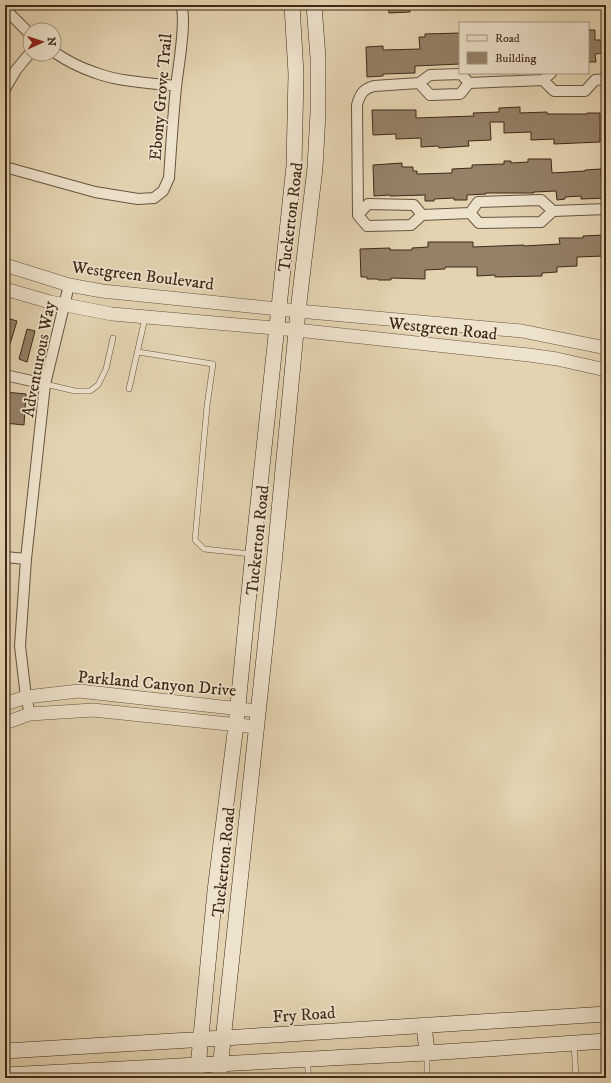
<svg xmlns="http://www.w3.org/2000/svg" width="611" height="1083" font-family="'IM FELL DW Pica',serif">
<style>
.building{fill:#948167;stroke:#3e2917}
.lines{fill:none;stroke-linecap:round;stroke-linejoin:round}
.service-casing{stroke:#67543d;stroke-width:6}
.minor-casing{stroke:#67543d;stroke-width:12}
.tertiary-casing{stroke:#67543d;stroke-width:14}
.secondary-casing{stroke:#3e2917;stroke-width:16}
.service{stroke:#ede2cc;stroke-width:5}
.minor{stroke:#ede2cc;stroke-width:10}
.tertiary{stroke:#ede2cc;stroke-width:13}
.secondary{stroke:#ede2cc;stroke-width:15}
.labels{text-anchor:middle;stroke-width:3.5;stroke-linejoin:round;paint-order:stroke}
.street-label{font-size:17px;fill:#3e2917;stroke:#ede2cc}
</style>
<rect width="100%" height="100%" fill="#e3d3b0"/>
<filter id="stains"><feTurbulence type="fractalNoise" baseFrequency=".005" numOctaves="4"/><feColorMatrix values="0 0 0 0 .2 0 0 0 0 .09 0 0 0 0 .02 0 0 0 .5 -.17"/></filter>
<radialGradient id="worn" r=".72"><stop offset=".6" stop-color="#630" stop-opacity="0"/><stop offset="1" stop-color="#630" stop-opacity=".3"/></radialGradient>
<!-- building -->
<path class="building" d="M388 5H409L410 12 389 13Z
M588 30H595V40H606V53L595 54 596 62H588Z
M460 33V64L415 66V73L383 74V76L367 77 366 47 383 46V50L420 49 419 37H425V34Z
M520 107V113L547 112V114H587V113H600V142L554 144V139L531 140V132L504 133V122H490L491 140 468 141 469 146 439 148 438 146 421 147V138L396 139V134L373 135 372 110H416V118L474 116 473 113 499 112V108Z
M528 159H551L552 173 585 171V170L601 169 602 187 606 186V198L581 199V196L565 197V199L557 200 556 191 534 192V193H486V194L467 195V200H454V198L434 199V201H425V195L390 196V195L374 196 373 165 402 163V167H413V171H417V174L452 173V169L472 168V165L504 164V161H511V163L528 162Z
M604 235V256L577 257V266L557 267V272L542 273V276L495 277V275L477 276V267H445V269L425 270V279L391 278V280H378V279H367V277H361L360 249 390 248V250H412V248L428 247V242H473V247L524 245V246L560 244 559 238H583V236Z
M7 318 17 321 7 354H5V325Z
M27 329 35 331 27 362 19 359Z
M5 392 26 394 24 425 5 423Z"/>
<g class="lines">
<!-- service casing -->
<g class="service-casing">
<path id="service" d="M138 352 213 364 207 406 195 540 204 549 251 554
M45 384 75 391H90L98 385 106 369 113 338
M129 389 145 318
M574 1044 576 1078
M427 1054V1078
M307 1062 309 1078"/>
</g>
<!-- minor casing -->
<g class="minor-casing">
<path id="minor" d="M5 9 30 34
M54 52C67 61 81 68 96 73 120 82 151 83 176 86
M543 80 554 91H585L595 80 606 79
M419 83 430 95 460 94 469 83 543 80 551 73
M5 89 16 70 30 53
M5 167 95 192 138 199 154 198 163 191 169 178C171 148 173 117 176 87 178 68 187 20 181 5
M470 213 479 223 541 222 553 211 606 209
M470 213 478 202 541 200 553 211
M358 215 357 105C360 94 363 89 374 86L419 83 430 75 461 74 469 83
M358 215 367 226 411 225 422 215 470 213
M358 215 368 204 414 205 422 215
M5 375 45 384
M5 557 26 559
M30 714 26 697 20 646 26 559 45 384 69 285"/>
</g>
<!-- tertiary casing -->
<g class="tertiary-casing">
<path id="tertiary" d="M5 265 69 285 102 291 298 311 522 331 606 348
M5 289 50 302 112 314 296 330 529 355 557 359 606 370
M5 704 26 697 79 691 258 711
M5 723 30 714 93 710 257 727"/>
</g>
<!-- secondary casing -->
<g class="secondary-casing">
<path id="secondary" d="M424 1025 427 1053
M5 1051 224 1038 606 1014
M5 1075 427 1053 606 1041
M197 1078 215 891 236 725 254 542 294 166 296 74 292 5
M219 1078 274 564 298 311 315 168 318 113V58L314 5"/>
</g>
<!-- service -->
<use href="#service" class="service"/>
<!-- minor -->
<use href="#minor" class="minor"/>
<!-- tertiary -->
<use href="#tertiary" class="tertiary"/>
<!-- secondary -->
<use href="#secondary" class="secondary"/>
</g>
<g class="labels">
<!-- street labels -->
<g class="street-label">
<text transform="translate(160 97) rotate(-85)" y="6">Ebony Grove Trail</text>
<text transform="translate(290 217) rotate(-83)" y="6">Tuckerton Road</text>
<text transform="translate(143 275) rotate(7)" y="6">Westgreen Boulevard</text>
<text transform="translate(443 328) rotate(6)" y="6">Westgreen Road</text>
<text transform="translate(38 359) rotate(-79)" y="6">Adventurous Way</text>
<text transform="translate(257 540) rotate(-84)" y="6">Tuckerton Road</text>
<text transform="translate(157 683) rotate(5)" y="6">Parkland Canyon Drive</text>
<text transform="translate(223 862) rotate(-84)" y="6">Tuckerton Road</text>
<text transform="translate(304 1014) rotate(-4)" y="6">Fry Road</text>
</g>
</g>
<!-- margin -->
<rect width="611" height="1083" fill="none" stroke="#e3d3b0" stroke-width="20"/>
<rect x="6" y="6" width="599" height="1071" fill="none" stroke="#3e2917" stroke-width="2"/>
<rect x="10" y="10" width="591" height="1063" fill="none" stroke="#3e2917"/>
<!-- legend -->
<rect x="459" y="22" width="130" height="52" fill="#ede2cc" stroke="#a79884"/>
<rect x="467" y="35" width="20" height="6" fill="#ede2cc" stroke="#a79884"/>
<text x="495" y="42" font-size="12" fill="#3e2917">Road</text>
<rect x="467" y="52" width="20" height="12" fill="#948167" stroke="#a79884"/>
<text x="495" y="62" font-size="12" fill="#3e2917">Building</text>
<!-- north arrow -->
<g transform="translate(42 42) rotate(87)"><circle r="19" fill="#ede2cc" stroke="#a79884"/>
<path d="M0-3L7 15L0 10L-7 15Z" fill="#8f2418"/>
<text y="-6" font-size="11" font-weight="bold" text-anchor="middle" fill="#3e2917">N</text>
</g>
<rect width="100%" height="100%" filter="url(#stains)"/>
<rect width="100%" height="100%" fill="url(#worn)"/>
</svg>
